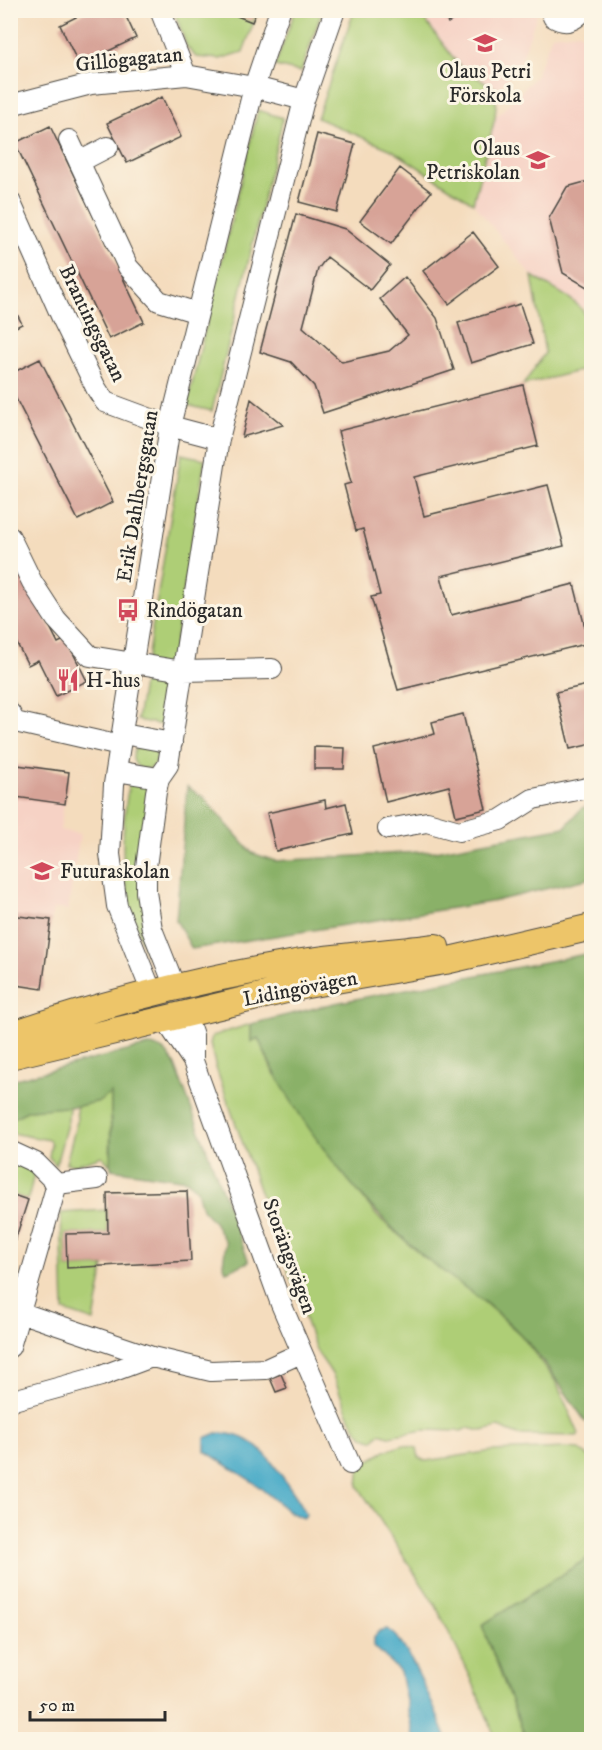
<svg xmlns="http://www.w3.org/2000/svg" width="602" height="1750" font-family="'IM FELL DW Pica',serif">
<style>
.built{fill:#f6d2c5}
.green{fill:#aece76;stroke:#6c7c50;stroke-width:1.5}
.forest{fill:#8ab167;stroke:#5a6e49;stroke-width:1.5}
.water{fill:#48abc8;stroke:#3a6b7a;stroke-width:1.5}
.building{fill:#d7a397}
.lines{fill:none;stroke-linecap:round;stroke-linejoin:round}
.minor-casing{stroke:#494641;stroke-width:22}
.major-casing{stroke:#494641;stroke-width:28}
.minor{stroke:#fff;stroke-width:20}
.major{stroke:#edc569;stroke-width:26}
.labels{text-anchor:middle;stroke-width:6;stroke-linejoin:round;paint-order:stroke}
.street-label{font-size:21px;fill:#2b2b2b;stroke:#fcf5e5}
.poi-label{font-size:21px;fill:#2b2b2b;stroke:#fcf5e5;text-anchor:start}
</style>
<rect width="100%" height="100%" fill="#fcf5e5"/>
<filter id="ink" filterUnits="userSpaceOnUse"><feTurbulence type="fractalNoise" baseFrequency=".0167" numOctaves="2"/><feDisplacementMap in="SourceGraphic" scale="12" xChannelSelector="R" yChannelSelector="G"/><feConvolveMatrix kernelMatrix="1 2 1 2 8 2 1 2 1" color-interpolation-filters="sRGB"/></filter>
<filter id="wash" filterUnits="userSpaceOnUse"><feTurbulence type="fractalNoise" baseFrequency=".008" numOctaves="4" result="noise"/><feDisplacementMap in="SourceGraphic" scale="24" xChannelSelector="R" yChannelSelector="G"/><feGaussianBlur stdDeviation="1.35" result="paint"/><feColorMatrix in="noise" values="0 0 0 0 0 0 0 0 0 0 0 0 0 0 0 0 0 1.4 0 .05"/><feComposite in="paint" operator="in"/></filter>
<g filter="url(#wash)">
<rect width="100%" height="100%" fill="#f4dcbd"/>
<!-- built -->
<path class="built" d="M418 11H538L519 67 497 89 461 68Z
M579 32 592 48 591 308 582 307 532 276 473 203 495 118 535 77 552 35Z
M11 764 69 772 60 830 80 834 68 910 53 909 42 989 11 984Z"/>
<!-- green -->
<path class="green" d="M174 11H258L243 52 220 59 196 57 187 47Z
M295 11H322L301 72 275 66Z
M354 11H418L461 68 497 89 495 118 473 203 392 150 317 118Z
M258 110 283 118 212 411 187 405Z
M532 276C585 308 592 303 591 368L523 385 545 353Z
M181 454 205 459 162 725 137 720Z
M133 757a12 12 0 1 1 24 0a12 12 0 1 1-24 0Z
M129 783 153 787V956L148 957C121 896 118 849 129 783Z
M251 1024V1041L258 1038 272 1070 325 1149 377 1216 424 1257 468 1288 521 1335 556 1382 579 1434 577 1436 518 1435 498 1427 482 1431 468 1428 461 1431 424 1430 389 1436 380 1433 374 1440C352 1440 341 1391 332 1374 327 1366 321 1358 316 1350L216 1068 210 1044 212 1036Z
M111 1092 110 1165 102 1156 74 1165 66 1163 77 1121 76 1106 100 1101Z
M69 1106 68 1120 56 1165 49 1157 51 1144 49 1140 11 1133 10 1119 29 1110Z
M11 1161 29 1168 34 1174 28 1200 11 1194Z
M107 1210 108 1233 66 1234 67 1268 104 1266 94 1321 64 1311 61 1213Z
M404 1445 417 1448 419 1458 426 1461 493 1451 566 1448 578 1449 591 1458V1556L482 1625 526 1739H496L471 1678 436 1606 358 1486 360 1466 385 1451Z"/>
<!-- forest -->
<path class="forest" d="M187 787 203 797 252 853 275 861 435 851 565 827 582 808 591 806V878L491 902 192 949 176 920Z
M591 953 592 1420 586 1422C565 1393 545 1360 520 1334 491 1303 454 1282 421 1254 356 1199 293 1117 258 1038L251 1042V1024L335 1003Z
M147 1046C163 1046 167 1052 175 1065L249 1262 226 1271 223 1264 226 1243 214 1222 202 1209 197 1190 187 1180 111 1169V1093L100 1101 79 1106 29 1110 11 1119V1080Z
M591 1556V1739H526L482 1625Z"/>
<!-- water -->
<path class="water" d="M217 1433C252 1433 268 1455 286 1482 293 1492 301 1502 306 1514L304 1518 291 1513 253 1482 205 1451V1438Z
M387 1629C405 1635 439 1719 447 1739H416L413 1735 400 1672 374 1646V1637L379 1631Z"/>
<g id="blocks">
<!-- building -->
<path class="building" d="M90 10H123L136 38 79 65 60 25Z
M239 10H257L252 22 237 16Z
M440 10H469L448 23Z
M162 97 181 137 127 163 107 123Z
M50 126 144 322 109 339 15 143Z
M317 134 355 144 337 212 299 202Z
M400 168 431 192 391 244 360 221Z
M592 180V224L589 229 592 236V290L563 273 549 218 567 187Z
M296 214 345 229 390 265 370 290 327 257 318 269 303 327 342 362 389 351 408 335 380 299 405 277 437 318 454 370 323 413 314 386 291 362 260 352Z
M473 232 499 266 449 304 423 271Z
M10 300 22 324 10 330Z
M520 304 533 344 471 363 458 323Z
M40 359 113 502 78 520 10 387V374Z
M523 385 538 446 414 477 424 516 548 485 564 546 441 576 451 615 574 584 589 643 398 690 371 597 380 595 363 529 356 531 344 485 351 483 338 431Z
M251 399 283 425 242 437Z
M10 548 58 643 66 639 87 681 56 696 38 660 28 665 10 630Z
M592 684V744L570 749 556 692Z
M463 714 486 809 456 816 449 786 386 802 374 749 435 734 432 722Z
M314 747 345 748 344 769H314Z
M10 764 69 772 65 804 16 797 10 824Z
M325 800 326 808 346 803 353 834 276 851 267 813Z
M10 915 51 920 42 989 10 984 14 946 10 945Z
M187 1191 191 1261 67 1268 66 1234 108 1233 107 1193Z
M10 1194 28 1200 11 1253H10Z
M281 1374 287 1388 276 1392 270 1378Z"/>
</g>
</g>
<g filter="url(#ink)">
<use href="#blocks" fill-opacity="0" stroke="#494641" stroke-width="1.5"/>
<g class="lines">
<!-- minor casing -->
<g class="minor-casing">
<path id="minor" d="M160 10 186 75
M551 10 553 17C566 25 574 21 584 10
M10 105 91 84 186 75 254 87 304 100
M69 140 128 267 159 301 198 313
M79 162 108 147
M10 201 62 318 96 388 105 402 170 426 219 439
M10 537 32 582 56 619 90 656 183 671 272 669
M10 713 15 722 120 746
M123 734 172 743
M116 771 159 778
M388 829 427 822 459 831 500 820 533 799 592 787
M175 987 152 929 146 892V867L156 792 159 778 168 765 219 439 304 100 335 10
M152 993 117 906 110 854 114 784 170 426 254 87 280 10
M185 1012 193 1035V1061
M164 1018 193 1061 281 1304 350 1464
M10 1151 36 1163 57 1184
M19 1312 152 1357 211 1371 266 1369 301 1353
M10 1347 57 1184 97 1179
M10 1401 101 1376 152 1357"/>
</g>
<!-- major casing -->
<g class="major-casing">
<path id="major" d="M10 1035C102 1004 195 980 290 964 338 956 388 953 436 947
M10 1056 307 985 445 961 592 927"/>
</g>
<!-- minor -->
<use href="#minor" class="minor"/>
<!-- major -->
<use href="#major" class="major"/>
</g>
</g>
<!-- icons -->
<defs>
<g id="school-bare" transform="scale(1.8)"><path d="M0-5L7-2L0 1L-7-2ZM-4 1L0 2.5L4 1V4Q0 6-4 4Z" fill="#d1495b" stroke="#fcf5e5" stroke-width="2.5" paint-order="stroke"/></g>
<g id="bus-bare" transform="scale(1.8)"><path d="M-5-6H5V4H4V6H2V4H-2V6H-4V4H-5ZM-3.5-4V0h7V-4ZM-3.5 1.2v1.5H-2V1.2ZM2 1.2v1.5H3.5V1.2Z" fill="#d1495b" stroke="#fcf5e5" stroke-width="2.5" paint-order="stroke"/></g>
<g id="restaurant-bare" transform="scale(1.8)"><path d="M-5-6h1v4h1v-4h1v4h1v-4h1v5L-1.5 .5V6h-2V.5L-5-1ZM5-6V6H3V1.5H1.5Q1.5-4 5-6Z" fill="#d1495b" stroke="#fcf5e5" stroke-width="2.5" paint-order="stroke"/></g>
</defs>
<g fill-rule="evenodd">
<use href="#school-bare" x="485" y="43"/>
<use href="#school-bare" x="538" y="160"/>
<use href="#bus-bare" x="128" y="610"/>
<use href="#restaurant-bare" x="68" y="680"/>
<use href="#school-bare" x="42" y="871"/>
</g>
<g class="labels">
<!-- street labels -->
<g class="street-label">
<text transform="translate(129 59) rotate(-6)" y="7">Gillögagatan</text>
<text transform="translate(93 323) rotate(64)" y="7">Brantingsgatan</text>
<text transform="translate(137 496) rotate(-81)" y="7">Erik Dahlbergsgatan</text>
<text transform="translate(300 988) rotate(-11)" y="7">Lidingövägen</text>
<text transform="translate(290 1256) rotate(70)" y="7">Storängsvägen</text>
</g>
<!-- poi labels -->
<g class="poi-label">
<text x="485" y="78" text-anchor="middle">Olaus Petri<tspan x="485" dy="24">Förskola</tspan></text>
<text x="520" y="155" text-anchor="end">Olaus<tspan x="520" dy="24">Petriskolan</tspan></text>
<text x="146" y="617">Rindögatan</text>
<text x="86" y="687">H-hus</text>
<text x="60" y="878">Futuraskolan</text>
</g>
</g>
<!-- margin -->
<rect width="602" height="1750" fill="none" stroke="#fcf5e5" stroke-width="36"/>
<!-- scale -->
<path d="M30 1711v9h135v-9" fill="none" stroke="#2b2b2b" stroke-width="3"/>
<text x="39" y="1711" font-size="18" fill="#2b2b2b" stroke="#fcf5e5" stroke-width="4.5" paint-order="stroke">50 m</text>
</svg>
